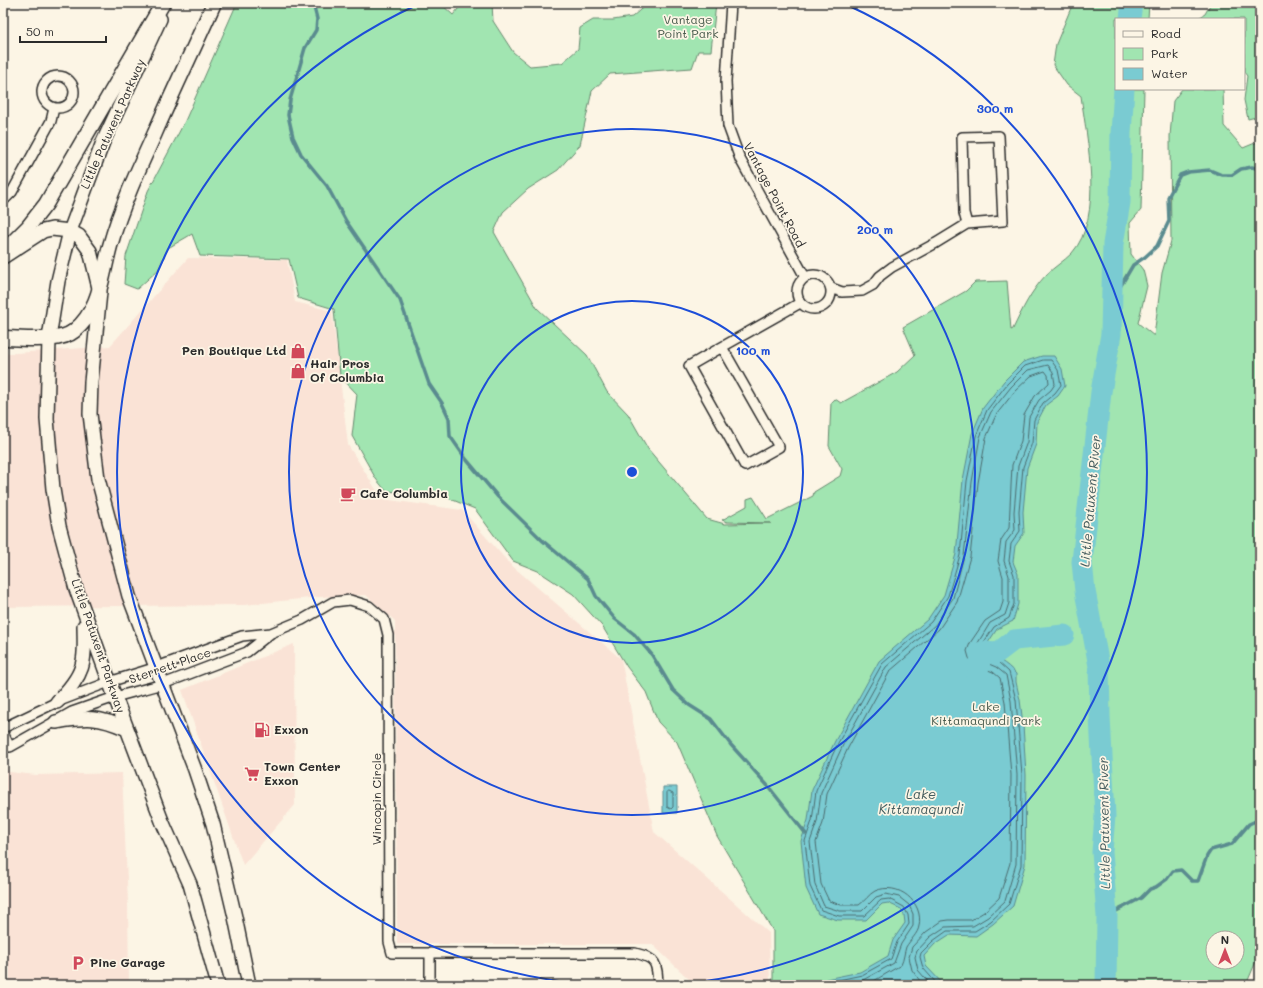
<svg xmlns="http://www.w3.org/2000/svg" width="1263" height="988" font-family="Mali,sans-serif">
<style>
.built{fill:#fae3d6}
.green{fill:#a1e5b1;stroke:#66886e;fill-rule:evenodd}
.water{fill:#7acbd2;stroke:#5a8b8f}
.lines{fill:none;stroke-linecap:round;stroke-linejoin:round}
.shore{stroke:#4b6b6e;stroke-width:1}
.stream{stroke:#5a8b8f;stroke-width:3.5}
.river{stroke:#7acbd2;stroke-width:21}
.minor-casing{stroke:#2b2b2b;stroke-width:12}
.secondary-casing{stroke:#2b2b2b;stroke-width:16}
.primary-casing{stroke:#2b2b2b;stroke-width:17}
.minor{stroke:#fcf5e5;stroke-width:9}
.secondary{stroke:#fcf5e5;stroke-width:13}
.primary{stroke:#fcf5e5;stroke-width:14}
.ring{fill:none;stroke:#1d4ed8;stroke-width:2}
.labels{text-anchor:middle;stroke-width:3.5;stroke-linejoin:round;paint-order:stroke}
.park-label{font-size:12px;fill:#485a4c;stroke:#fcf5e5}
.street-label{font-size:12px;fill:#2b2b2b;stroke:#fcf5e5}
.poi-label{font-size:12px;font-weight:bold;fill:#2b2b2b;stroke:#fcf5e5;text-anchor:start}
.water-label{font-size:13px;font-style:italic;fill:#435b5d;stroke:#fcf5e5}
.centre{fill:#1d4ed8;stroke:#fcf5e5;stroke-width:2}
.ring-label{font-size:12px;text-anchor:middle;font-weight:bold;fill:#1d4ed8;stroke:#fcf5e5;stroke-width:3.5;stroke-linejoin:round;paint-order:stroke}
</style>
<rect width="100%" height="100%" fill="#fcf5e5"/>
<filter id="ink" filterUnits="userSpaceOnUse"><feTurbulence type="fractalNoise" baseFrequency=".025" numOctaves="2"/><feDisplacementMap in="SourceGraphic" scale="8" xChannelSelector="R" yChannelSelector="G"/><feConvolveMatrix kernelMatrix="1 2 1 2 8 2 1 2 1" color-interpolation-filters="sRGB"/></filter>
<g filter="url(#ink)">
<!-- built -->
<path class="built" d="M188 258 287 260 295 302 332 311 348 445 382 499 462 510 510 564 621 659 654 832 769 933 770 985H691V981L652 944H397L395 621 366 595 319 597 244 605 3 607V354L110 346Z
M294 644 295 805 243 865 182 690Z
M3 757 9 772 36 775 122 773 128 902 129 985H3Z"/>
<!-- green -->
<path class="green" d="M237 3H440L453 15 463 3H492L493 21 513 52 530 66 562 63 578 49 580 28 593 20H613L632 17 648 3H716L711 51H698L692 68 610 74 592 91 580 145 558 170 528 189 503 212 494 232 537 308 587 355 607 392 628 414 648 449 707 519 725 524 771 523 727 522 722 520 747 506V499L753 497 767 519 813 496 814 492 840 476 842 469 829 446 831 403 835 399 841 403 897 372 915 355 903 327 966 291 975 282 1007 281 1011 330 1013 329C1022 310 1031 291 1046 275 1054 267 1064 261 1072 253 1104 217 1087 140 1081 96L1067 85 1053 65 1056 44 1073 3H1149L1148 19H1116V89H1144L1141 210 1130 223 1131 254 1143 270 1147 286 1138 323 1154 336 1162 273 1171 241 1170 136 1173 101 1182 89H1223L1224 126 1243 148 1260 141V952L1246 985H773V931L717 836 677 742 658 722 646 692 627 667 602 626 573 594 538 571 513 561 475 509 443 496 386 491 376 479 352 436 357 394 340 376 334 309 298 298 289 259 200 256 192 234 168 248 158 270 137 289 124 284 126 256 148 191 185 121ZM1213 938H1237V962H1213Z
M1211 3H1260V116L1248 119 1244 100 1247 76 1244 72V19H1197L1205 14Z"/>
<!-- water -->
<path class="water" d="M1042 356H1054L1062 369 1065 386 1058 396 1046 405 1037 422 1036 444 1027 468 1023 512 1024 533 1015 546 1013 562 1018 574V604L1013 621 997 629 982 652C996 658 1006 662 1016 674V682L1020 700 1023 724 1026 775 1025 865 1013 906 993 924 976 936 949 935 935 944 924 956 926 966 944 985H821L826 979 860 972 888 956 893 940 905 923 904 915 901 909 888 903 882 904 866 920H838L818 914 806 888 801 841 808 820 812 790 835 741 879 661 928 619 944 595 956 554 963 480 972 434 983 408 1004 381 1023 362Z
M663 787H677V813H663Z"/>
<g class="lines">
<!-- shore -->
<path class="shore" d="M669 791 673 793V807L671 809 667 807V793Z
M826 985 829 982 862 975 891 959 897 942 909 924 908 915 904 907 889 899 881 900 864 916H839L821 910 810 886 805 841 812 821 816 791 838 743 882 664 931 622 948 596 960 555 967 481 976 436 987 410 1007 384 1025 366 1043 360H1051L1058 370 1061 385 1055 393 1043 403 1034 420 1032 443 1023 467 1019 512 1020 531 1011 544 1009 561 1014 575V604L1009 618 994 627 978 651 980 656 998 662 1009 672 1016 700 1022 775 1021 865 1009 904 991 921 975 931H947L933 941 921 953 920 957 923 968 938 985
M840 985 863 980 894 963 901 944 913 926V914L909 905 899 897 886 894 876 897 862 911H840L824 906 815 885 810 842 817 822 821 793 843 745 886 667 935 625 953 598 964 556 972 482 980 437 991 412 1011 387 1028 370 1048 365 1053 372 1055 384 1051 390 1039 400 1029 417 1027 442 1018 466 1014 512 1015 530 1006 542 1004 561 1009 576V603L1005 615 990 623 973 651 977 659 996 667 1006 675 1011 701 1017 775 1016 864 1005 901 988 917 973 926 945 927 930 937 917 951 915 957 918 970 931 985
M867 985 901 965C904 959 904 953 906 947 910 940 918 934 919 926 924 902 898 881 875 891 869 894 865 901 859 905H841L829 901 821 884 816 842 823 823 827 794 848 748 890 671 939 629 957 602 970 557 978 483 986 438 996 415 1015 391 1031 376 1045 371 1048 375 1049 383 1035 396 1024 415 1021 441 1012 465 1009 528 1001 540 998 561 1003 577V602L1000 611 985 621 970 643 967 651 969 658 973 664 993 672 1000 678 1005 702 1011 775 1010 863 999 898 984 912 971 920H949L942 921 926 932 912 947 909 957 912 970 923 985"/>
<!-- stream -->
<path class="stream" d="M313 3 317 19 316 30 305 48 290 100 288 115 293 137 301 154 327 186 346 221 400 300 429 384 442 403 449 418 450 436 466 459 498 497 543 541 588 579 596 596 615 619 634 634 652 655 673 690 689 705 711 719 731 745 768 786 806 834
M1113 290 1120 287 1133 265 1145 257 1157 246 1169 221 1168 197 1180 175 1188 172 1210 170 1222 175H1232L1241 169 1252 167 1260 169
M1107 916 1141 898 1150 889 1156 887 1167 879 1173 871 1181 870 1192 881H1198L1207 856 1211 850 1232 844 1249 824 1260 819"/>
<!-- river -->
<path class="river" d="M1130 19 1132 3
M976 680 982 652 997 653 1014 640 1064 635
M1106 985 1107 916 1102 852 1105 816 1100 716 1099 666 1085 591 1082 562 1101 392 1111 334 1113 244 1120 202 1121 133 1124 89"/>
<!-- minor casing -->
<g class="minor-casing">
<path id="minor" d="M731 3 726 81 728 126 740 159 805 277
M42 92a16 16 0 1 1 32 0a16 16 0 1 1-32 0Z
M3 201 12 192 51 121 54 108
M797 292a17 17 0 1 1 34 0a17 17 0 1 1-34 0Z
M831 288 842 292 862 291 873 285 880 276 892 267 936 243 967 224 1003 221 999 136 962 137 964 213 967 224
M722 347 689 366 745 466 779 447 722 347 800 303
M3 728 57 702 109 682 157 667 242 636 271 633
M3 733 10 747 72 712 115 697 163 684 247 652 271 633 302 620 333 602 350 600 369 606 384 619 388 635 389 942 392 953H635C657 958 657 964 658 985
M430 985V953"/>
</g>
<!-- secondary casing -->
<g class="secondary-casing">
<path id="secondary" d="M160 19 103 142 70 231 58 281 49 338 47 419 53 489 59 526 76 589 115 697 162 821 190 884 218 985
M3 257 43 231 52 229 70 231 79 236 90 251 100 292 91 382 90 414 98 479 129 596 195 770 213 824 235 917 249 985
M57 702C85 673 85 665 84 626
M56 722C87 717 98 716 127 729"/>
</g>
<!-- primary casing -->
<g class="primary-casing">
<path id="primary" d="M3 252 28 227 46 204 163 3
M3 338C22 338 60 343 74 331 100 311 102 275 110 246 121 207 138 170 155 133 174 89 195 46 214 3"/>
</g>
<!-- minor -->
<use href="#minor" class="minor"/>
<!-- secondary -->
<use href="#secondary" class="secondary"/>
<!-- primary -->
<use href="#primary" class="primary"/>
</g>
</g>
<!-- distance rings -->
<g class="ring">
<circle cx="632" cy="472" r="171"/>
<circle cx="632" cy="472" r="343"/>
<path d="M596 985A514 514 0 0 1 419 4M845 4A514 514 0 0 1 668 985"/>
</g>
<!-- icons -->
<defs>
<g id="shop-bare" transform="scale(1.2)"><path d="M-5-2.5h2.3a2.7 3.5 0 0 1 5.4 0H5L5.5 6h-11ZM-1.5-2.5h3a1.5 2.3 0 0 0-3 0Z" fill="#d1495b" stroke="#fcf5e5" stroke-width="2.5" paint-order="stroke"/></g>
<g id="cafe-bare" transform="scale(1.2)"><path d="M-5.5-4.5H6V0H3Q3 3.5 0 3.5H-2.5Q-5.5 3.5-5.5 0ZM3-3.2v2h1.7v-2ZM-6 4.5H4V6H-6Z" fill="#d1495b" stroke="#fcf5e5" stroke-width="2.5" paint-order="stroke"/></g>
<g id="fuel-bare" transform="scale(1.2)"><path d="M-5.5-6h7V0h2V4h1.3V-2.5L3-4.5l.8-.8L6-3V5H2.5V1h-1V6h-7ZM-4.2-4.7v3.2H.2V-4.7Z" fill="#d1495b" stroke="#fcf5e5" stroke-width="2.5" paint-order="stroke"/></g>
<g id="supermarket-bare" transform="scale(1.2)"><path d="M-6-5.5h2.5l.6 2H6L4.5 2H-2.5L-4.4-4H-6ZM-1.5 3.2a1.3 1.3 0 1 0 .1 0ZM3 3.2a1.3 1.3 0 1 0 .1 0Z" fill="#d1495b" stroke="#fcf5e5" stroke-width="2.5" paint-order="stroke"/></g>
<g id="parking-bare" transform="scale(1.2)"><path d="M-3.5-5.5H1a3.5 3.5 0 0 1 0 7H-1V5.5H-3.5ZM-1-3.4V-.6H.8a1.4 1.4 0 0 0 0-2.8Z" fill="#d1495b" stroke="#fcf5e5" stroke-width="2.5" paint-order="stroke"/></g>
</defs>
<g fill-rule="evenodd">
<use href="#shop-bare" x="298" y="351"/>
<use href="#shop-bare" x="298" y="371"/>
<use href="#cafe-bare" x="348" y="494"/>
<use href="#fuel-bare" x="262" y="730"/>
<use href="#supermarket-bare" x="252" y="774"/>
<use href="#parking-bare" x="78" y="963"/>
</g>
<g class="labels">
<!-- park labels -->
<g class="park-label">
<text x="688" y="24">Vantage<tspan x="688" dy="14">Point Park</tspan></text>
<text x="986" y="711">Lake<tspan x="986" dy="14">Kittamaqundi Park</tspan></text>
</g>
<!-- street labels -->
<g class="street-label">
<text transform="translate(113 124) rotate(-66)" y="4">Little Patuxent Parkway</text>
<text transform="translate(774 195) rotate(62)" y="4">Vantage Point Road</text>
<text transform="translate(98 646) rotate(71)" y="4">Little Patuxent Parkway</text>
<text transform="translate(170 666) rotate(-19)" y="4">Sterrett Place</text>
<text transform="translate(377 799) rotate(-90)" y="4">Wincopin Circle</text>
</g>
<!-- poi labels -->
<g class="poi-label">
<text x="286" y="355" text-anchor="end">Pen Boutique Ltd</text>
<text x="310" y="368">Hair Pros<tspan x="310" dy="14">Of Columbia</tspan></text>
<text x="360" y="498">Cafe Columbia</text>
<text x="274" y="734">Exxon</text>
<text x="264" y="771">Town Center<tspan x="264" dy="14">Exxon</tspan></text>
<text x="90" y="967">Pine Garage</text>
</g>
<!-- water labels -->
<g class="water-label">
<text transform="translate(1090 501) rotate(-85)" y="5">Little Patuxent River</text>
<text x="921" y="799">Lake<tspan x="921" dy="15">Kittamaqundi</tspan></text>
<text transform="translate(1104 823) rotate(-91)" y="5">Little Patuxent River</text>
</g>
</g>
<circle cx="632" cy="472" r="6" class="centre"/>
<g class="ring-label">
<text x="995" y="113">300 m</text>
<text x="875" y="234">200 m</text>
<text x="753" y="355">100 m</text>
</g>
<!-- margin -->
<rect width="1263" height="988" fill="none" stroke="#fcf5e5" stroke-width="16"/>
<rect x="8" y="8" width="1247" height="972" fill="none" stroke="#2b2b2b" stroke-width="1.5" filter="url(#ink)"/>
<!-- legend -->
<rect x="1115" y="18" width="130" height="72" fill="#fcf5e5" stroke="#a8a49b"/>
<rect x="1123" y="31" width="20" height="6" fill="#fcf5e5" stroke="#a8a49b"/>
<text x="1151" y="38" font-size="12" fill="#2b2b2b">Road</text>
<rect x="1123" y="48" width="20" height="12" fill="#a1e5b1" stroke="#a8a49b"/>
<text x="1151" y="58" font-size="12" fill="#2b2b2b">Park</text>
<rect x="1123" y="68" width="20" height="12" fill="#7acbd2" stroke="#a8a49b"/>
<text x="1151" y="78" font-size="12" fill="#2b2b2b">Water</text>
<!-- north arrow -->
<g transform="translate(1225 950)"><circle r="19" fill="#fcf5e5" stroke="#a8a49b"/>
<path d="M0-3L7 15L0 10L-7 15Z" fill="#d1495b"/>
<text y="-6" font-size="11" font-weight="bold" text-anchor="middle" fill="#2b2b2b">N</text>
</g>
<!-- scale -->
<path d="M20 36v6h86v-6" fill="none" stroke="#2b2b2b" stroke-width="2"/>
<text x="26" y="36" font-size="12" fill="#2b2b2b" stroke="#fcf5e5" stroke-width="3" paint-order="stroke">50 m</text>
</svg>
